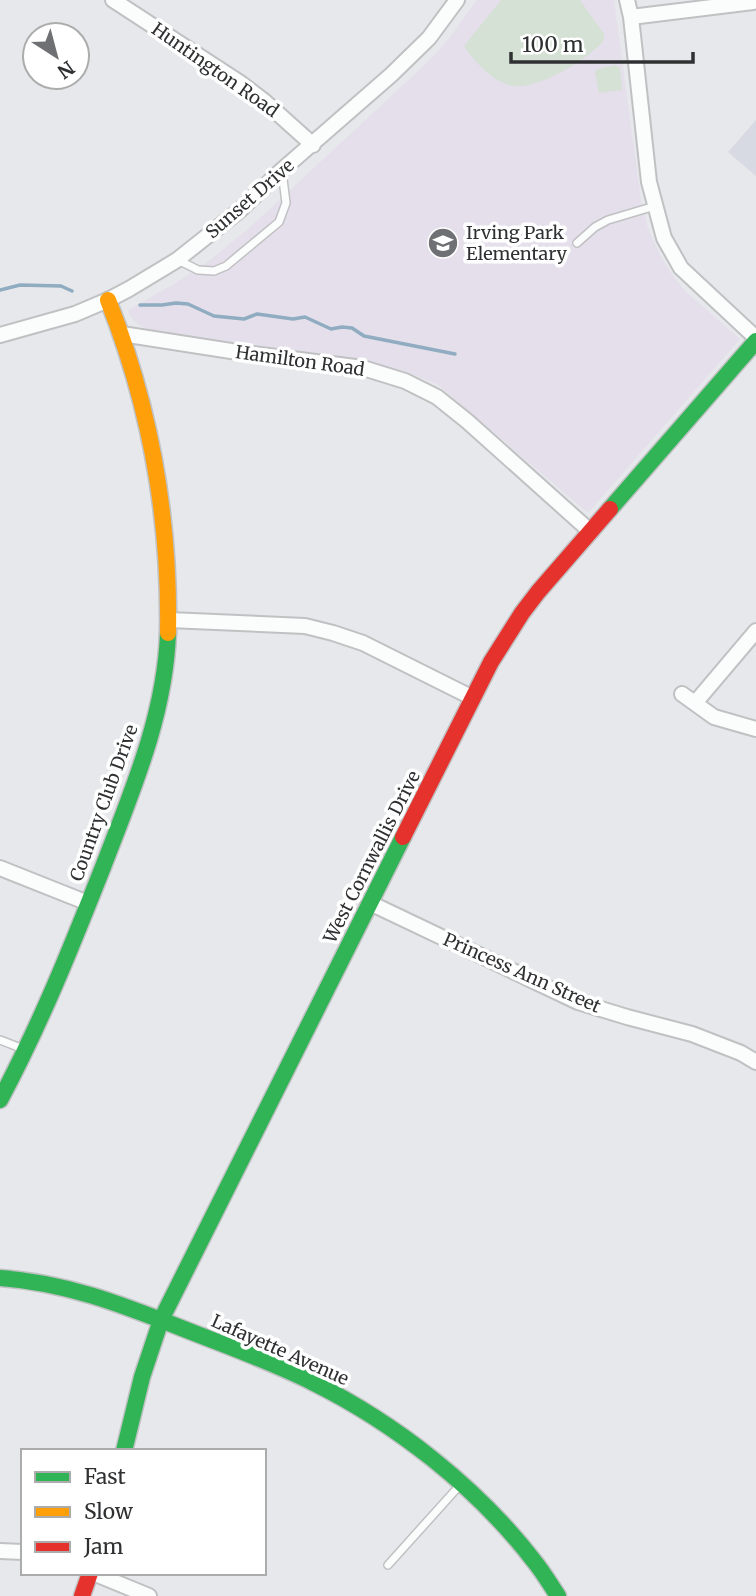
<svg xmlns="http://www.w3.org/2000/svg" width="756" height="1596" font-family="Merriweather,serif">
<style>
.built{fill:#d7dae2}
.education{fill:#e5dfeb}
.park{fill:#d4e1d4}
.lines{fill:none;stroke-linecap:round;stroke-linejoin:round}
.stream{stroke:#8facc0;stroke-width:3.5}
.lane-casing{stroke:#c0c1c3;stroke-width:10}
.street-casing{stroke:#c0c1c3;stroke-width:18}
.fast-casing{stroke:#c0c1c3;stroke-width:19}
.slow-casing{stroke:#c0c1c3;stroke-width:19}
.jam-casing{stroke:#c0c1c3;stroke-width:19}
.lane{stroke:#fbfcfc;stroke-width:7}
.street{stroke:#fbfcfc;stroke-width:14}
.fast{stroke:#30b455;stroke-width:16}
.slow{stroke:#ff9f0a;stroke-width:16}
.jam{stroke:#e5322d;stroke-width:16}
.labels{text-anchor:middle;stroke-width:7;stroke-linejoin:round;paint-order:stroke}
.street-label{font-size:18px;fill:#2f3032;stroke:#fff}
.poi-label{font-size:18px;fill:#2f3032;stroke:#fff;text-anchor:start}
</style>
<rect width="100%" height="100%" fill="#e6e8eb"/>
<!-- built -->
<path class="built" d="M756 120V176L728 152Z"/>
<!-- education -->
<path class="education" d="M477 0H614L641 200 648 228 661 257 673 276 686 292 740 339 588 513 437 384 404 371 351 359 147 329 136 323 130 316 128 310 174 284 210 260 248 229 430 60 447 41Z"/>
<!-- park -->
<path class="park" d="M501 0H580L604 34V40C589 59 539 89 514 86 493 83 475 62 464 46Z
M615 65 620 68 622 90 599 93 595 72 598 69Z"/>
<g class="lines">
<!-- stream -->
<path class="stream" d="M0 290 20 285 61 286 72 291
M140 305H162L176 303 188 304 214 316 244 319 257 314 293 319 305 317 331 329 342 327 352 328 364 336 455 354"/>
<!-- lane casing -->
<g class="lane-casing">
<path id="lane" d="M577 243 595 227 608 220 655 206
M178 260 198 270 214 271 226 266 279 222 286 203 282 171
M0 1040 26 1050
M388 1565 460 1485"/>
</g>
<!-- street casing -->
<g class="street-casing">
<path id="street" d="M113 0 239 82 264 101 313 145
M627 0 631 17 649 182 664 238 681 268 756 338
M631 17 753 2
M122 334 231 351 363 368 405 381 437 397 467 421 591 532
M0 335 75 314 108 300 129 289 177 260 240 210 282 170 391 75 429 38 457 0
M169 620 305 626 333 633 363 643 473 698
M682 694 714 717 756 729
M695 703 756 631
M0 868 88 903
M370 903 578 1002 627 1017 692 1034 741 1053 756 1062
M0 1551 23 1552
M93 1573 149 1596"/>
</g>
<!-- fast casing -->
<g class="fast-casing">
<path id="fast" d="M610 509 756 341
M0 1100C41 1023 71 948 103 867 132 791 165 716 168 633
M0 1278C69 1283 125 1306 189 1331 230 1347 272 1362 312 1382 395 1423 477 1487 534 1561 543 1572 550 1584 558 1596
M124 1451 142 1377 161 1320 403 837"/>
</g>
<!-- slow casing -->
<g class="slow-casing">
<path id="slow" d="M108 300C150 406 170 518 168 633"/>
</g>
<!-- jam casing -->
<g class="jam-casing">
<path id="jam" d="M403 837 491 662 522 613 538 592 610 509
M82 1596 90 1573"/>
</g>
<!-- lane -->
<use href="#lane" class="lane"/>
<!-- street -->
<use href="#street" class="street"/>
<!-- fast -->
<use href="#fast" class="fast"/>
<!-- slow -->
<use href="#slow" class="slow"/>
<!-- jam -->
<use href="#jam" class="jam"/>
</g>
<!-- icons -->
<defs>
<g id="school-disc" transform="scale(1.575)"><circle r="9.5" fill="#6f7073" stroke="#fff"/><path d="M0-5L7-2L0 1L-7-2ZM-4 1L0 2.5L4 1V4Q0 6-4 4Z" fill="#fff"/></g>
</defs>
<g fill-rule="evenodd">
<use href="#school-disc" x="443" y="243"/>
</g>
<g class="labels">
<!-- street labels -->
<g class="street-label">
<text transform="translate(215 70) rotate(35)" y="6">Huntington Road</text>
<text transform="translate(250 199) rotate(-41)" y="6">Sunset Drive</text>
<text transform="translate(300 361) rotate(8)" y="6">Hamilton Road</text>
<text transform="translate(104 803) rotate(-70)" y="6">Country Club Drive</text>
<text transform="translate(372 857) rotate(-63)" y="6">West Cornwallis Drive</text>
<text transform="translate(522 973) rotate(24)" y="6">Princess Ann Street</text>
<text transform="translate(280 1350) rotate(24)" y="6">Lafayette Avenue</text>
</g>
<!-- poi labels -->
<g class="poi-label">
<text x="466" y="239">Irving Park<tspan x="466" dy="21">Elementary</tspan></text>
</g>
</g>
<!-- legend -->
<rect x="21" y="1449" width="245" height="126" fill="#ffffff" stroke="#acacad" stroke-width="2"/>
<rect x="35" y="1472" width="35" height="10" fill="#30b455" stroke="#acacad" stroke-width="2"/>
<text x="84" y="1484" font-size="21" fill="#2f3032">Fast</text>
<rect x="35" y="1507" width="35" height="10" fill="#ff9f0a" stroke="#acacad" stroke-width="2"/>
<text x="84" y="1519" font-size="21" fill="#2f3032">Slow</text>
<rect x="35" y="1542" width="35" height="10" fill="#e5322d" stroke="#acacad" stroke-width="2"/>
<text x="84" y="1554" font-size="21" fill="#2f3032">Jam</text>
<!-- north arrow -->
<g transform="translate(56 56) rotate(144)"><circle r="33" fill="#ffffff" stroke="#acacad" stroke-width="2"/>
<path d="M0-5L12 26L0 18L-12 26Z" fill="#6f7073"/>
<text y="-10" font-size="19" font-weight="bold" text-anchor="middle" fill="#2f3032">N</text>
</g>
<!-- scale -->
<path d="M511 52v10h182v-10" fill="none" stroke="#2f3032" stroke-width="3.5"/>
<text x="522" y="52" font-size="21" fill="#2f3032" stroke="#ffffff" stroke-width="5" paint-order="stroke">100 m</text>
</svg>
